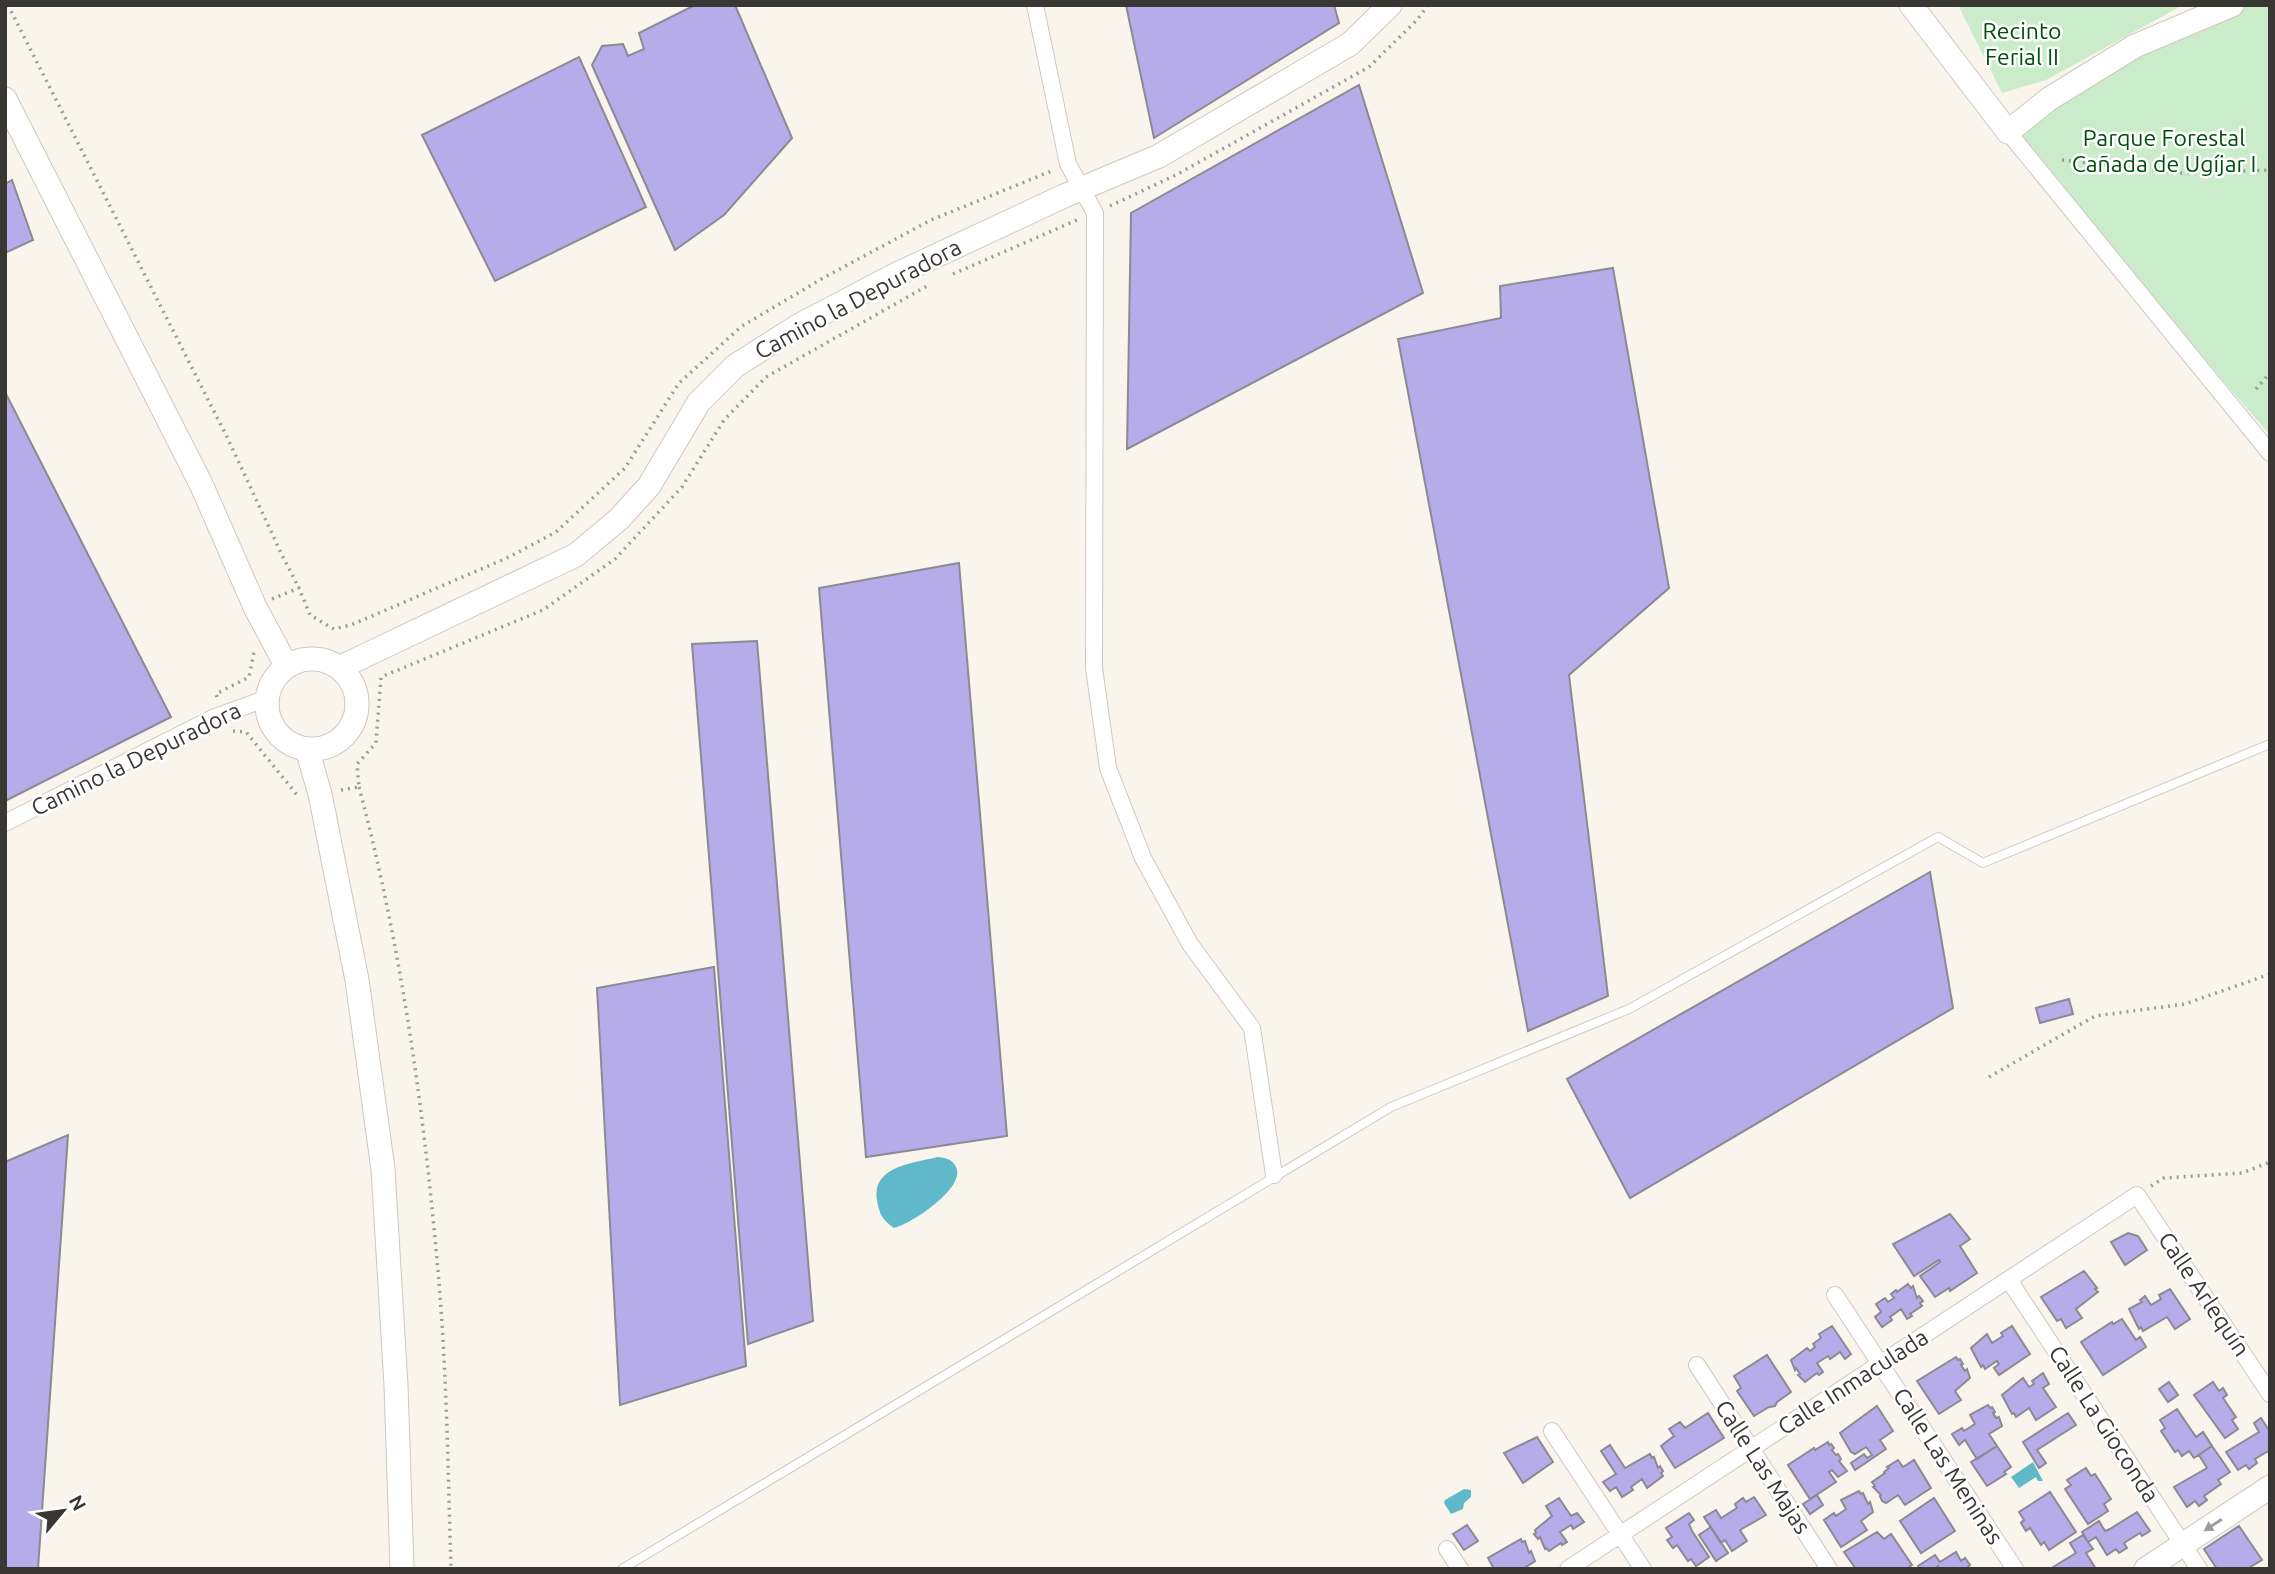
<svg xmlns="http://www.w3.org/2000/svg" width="2275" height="1574" font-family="Ubuntu,sans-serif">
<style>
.green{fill:#cbecca}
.water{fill:#60b8cb}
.building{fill:#b6acea;stroke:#8b8a92;stroke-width:2}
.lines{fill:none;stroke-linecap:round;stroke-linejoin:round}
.lane-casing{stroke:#cdc9c1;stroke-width:10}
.street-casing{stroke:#cdc9c1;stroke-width:18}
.secondary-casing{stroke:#cdc9c1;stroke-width:25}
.path{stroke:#9e9b95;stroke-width:3.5;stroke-dasharray:2 5;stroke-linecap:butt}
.lane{stroke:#fff;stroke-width:8}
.street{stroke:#fff;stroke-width:16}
.secondary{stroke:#fff;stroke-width:23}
.oneway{fill:#9c9b9a}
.labels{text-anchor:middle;stroke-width:5;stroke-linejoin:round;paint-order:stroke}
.park-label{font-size:23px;fill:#004e0c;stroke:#fff}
.street-label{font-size:23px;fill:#393734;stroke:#fff}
</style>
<rect width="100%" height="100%" fill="#f9f4ec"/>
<!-- green -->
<path class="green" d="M1958 5H2183L2046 80 2002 93Z
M2232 5H2270V435L2008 132 2049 99Z"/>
<!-- water -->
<path class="water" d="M938 1157C946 1158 952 1159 956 1167 966 1188 911 1224 894 1228 882 1220 879 1213 877 1200 871 1166 914 1163 938 1157Z
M2033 1462 2043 1481H2038L2036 1477 2019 1488 2011 1477Z
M1464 1489 1471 1490V1497L1464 1503 1463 1509 1451 1514 1444 1503 1445 1500Z"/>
<!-- building -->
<path class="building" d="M695 5H735L792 138 724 215 675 250 592 65 602 46 623 44 628 56 644 49 639 33Z
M1126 5H1334L1339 23 1154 138Z
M579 57 646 207 495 281 422 135Z
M1359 85 1423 293 1127 449 1131 213Z
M12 180 33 240 5 253V184Z
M1613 268 1669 588 1569 675 1608 996 1528 1031 1398 339 1501 318 1500 286Z
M5 392 171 717 5 801Z
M959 563 1007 1136 866 1157 819 588Z
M757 641 813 1321 748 1344 692 644Z
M1930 872 1953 1008 1630 1198 1567 1079Z
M714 967 746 1366 620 1405 597 988Z
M2069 999 2073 1014 2040 1023 2036 1008Z
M68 1135 38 1569H5V1162Z
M1950 1214 1970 1239 1960 1246 1977 1273 1950 1291 1949 1288 1935 1297 1920 1276 1940 1262 1939 1260 1914 1276 1893 1244Z
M2128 1233 2138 1236 2147 1250 2125 1265 2111 1242Z
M2084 1271 2097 1288 2095 1289 2098 1292 2076 1309 2082 1318 2066 1328 2061 1319 2057 1321 2041 1297Z
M1908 1284 1911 1288 1913 1286 1917 1298 1919 1296 1923 1301 1920 1303 1922 1306 1910 1314 1912 1316 1907 1319 1901 1309 1890 1317 1892 1320 1882 1327 1875 1317 1881 1312 1876 1304 1885 1298 1888 1302 1894 1298 1891 1294 1896 1290 1897 1292Z
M2170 1289 2190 1319 2175 1329 2167 1317 2143 1331 2141 1327 2139 1329 2129 1309 2142 1302 2140 1300 2145 1296 2151 1305 2161 1299 2159 1295Z
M2122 1319 2136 1340 2140 1337 2146 1347 2103 1375 2081 1342 2112 1322 2113 1324Z
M1832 1326 1851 1354 1845 1359 1840 1352 1830 1359 1828 1356 1817 1363 1823 1372 1819 1375 1817 1373 1805 1382 1798 1375 1800 1374 1796 1368 1795 1370 1791 1360 1807 1348 1810 1351 1815 1347 1813 1344 1821 1338 1819 1334Z
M2012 1326 2030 1354 1999 1375 1994 1368 1999 1364 1997 1361 1985 1369 1983 1365 1981 1367 1971 1348 1987 1334 1992 1343 2003 1336 2001 1333Z
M1767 1355 1791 1392 1777 1402 1775 1406 1769 1407 1754 1416 1737 1391 1741 1388 1734 1376Z
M1956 1357 1958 1360 1960 1359 1963 1364 1961 1365 1965 1371 1967 1369 1970 1378 1955 1391 1961 1400 1939 1414 1917 1381Z
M2043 1373 2049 1384 2043 1388 2056 1407 2036 1420 2029 1408 2016 1417 2014 1413 2012 1414 2002 1395 2023 1378 2029 1387 2034 1384 2032 1381Z
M2169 1382 2178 1395 2168 1402 2159 1389Z
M2213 1382 2219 1391 2223 1388 2227 1395 2223 1398 2236 1417 2232 1420 2238 1429 2225 1438 2194 1395Z
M1988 1405 1990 1408 1992 1407 1995 1412 1993 1413 1996 1418 1999 1417 2002 1426 1989 1434 1997 1446 1977 1459 1965 1440 1959 1445 1952 1434 1962 1428 1964 1431 1975 1424 1970 1415Z
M1877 1406 1893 1431 1880 1440 1886 1449 1855 1470 1851 1463 1864 1454 1867 1458 1872 1455 1866 1447 1855 1454 1851 1452 1840 1433Z
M2177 1409 2196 1437 2203 1432 2212 1446 2194 1458 2189 1451 2182 1456 2178 1450 2175 1452 2161 1431 2165 1428 2160 1420Z
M1708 1413 1724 1438 1675 1468 1661 1446 1674 1436 1669 1429 1680 1422 1685 1428Z
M2068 1413 2076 1425 2037 1450 2046 1463 2039 1468 2023 1442Z
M2261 1418 2270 1432V1450L2255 1459 2257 1463 2249 1469 2246 1465 2238 1470 2226 1452 2259 1432 2254 1423Z
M1537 1437 1553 1462 1523 1483 1504 1453Z
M1828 1442 1829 1445 1831 1444 1834 1448 1832 1450 1836 1455 1838 1454 1841 1459 1839 1461 1847 1471 1838 1477 1832 1470 1829 1472 1836 1482 1810 1499 1788 1465 1814 1448 1815 1450Z
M1610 1445 1625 1468 1650 1454 1652 1458 1654 1457 1658 1468 1660 1466 1663 1471 1661 1473 1663 1476 1647 1488 1642 1479 1631 1487 1633 1490 1622 1497 1616 1487 1610 1491 1603 1482 1616 1474 1601 1451Z
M1997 1446 2011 1467 2004 1472 2006 1474 1987 1486 1971 1462Z
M2212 1446 2230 1472 2218 1480 2221 1484 2204 1496 2207 1500 2199 1506 2195 1501 2187 1507 2174 1487 2207 1468 2199 1455Z
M1898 1460 1903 1467 1914 1460 1931 1488 1905 1505 1898 1495 1886 1503 1882 1501 1880 1496 1881 1495 1873 1487 1875 1486 1872 1482 1885 1473 1884 1472 1889 1468 1887 1467Z
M2086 1468 2091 1476 2095 1474 2111 1499 2104 1504 2108 1511 2088 1524 2065 1489 2071 1485 2067 1480Z
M1859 1491 1861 1494 1863 1493 1868 1504 1870 1502 1873 1512 1861 1521 1867 1530 1841 1547 1824 1520 1834 1513 1836 1516 1846 1509 1841 1500Z
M2050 1492 2076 1532 2049 1550 2044 1542 2041 1545 2030 1528 2026 1531 2021 1523 2024 1520 2019 1512Z
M1817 1495 1823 1505 1810 1514 1803 1504Z
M1754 1497 1766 1515 1740 1530 1747 1541 1732 1551 1725 1540 1721 1543 1704 1517 1716 1510 1721 1518 1737 1508 1735 1504 1743 1498 1746 1502Z
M1559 1498 1571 1516 1577 1513 1584 1522 1573 1529 1571 1525 1560 1532 1567 1542 1562 1545 1561 1543 1549 1551 1546 1548 1545 1549 1540 1537 1538 1539 1534 1534 1536 1533 1535 1530 1552 1516 1546 1506Z
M1934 1498 1955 1531 1921 1553 1900 1521Z
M2137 1512 2150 1531 2142 1536 2140 1533 2124 1543 2127 1548 2119 1553 2116 1549 2107 1555 2096 1537 2088 1542 2082 1532 2099 1521 2105 1531 2110 1529Z
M1689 1513 1694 1520 1689 1524 1692 1531 1709 1557 1696 1566 1691 1559 1688 1561 1677 1545 1673 1548 1667 1540 1672 1537 1666 1528Z
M1467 1525 1478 1541 1464 1550 1453 1534Z
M2239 1526 2262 1560 2247 1569H2217L2204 1549Z
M1711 1527 1728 1553 1716 1561 1699 1535Z
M1877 1532 1884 1539 1891 1534 1912 1565 1906 1569H1856L1844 1552Z
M2083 1535 2093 1549 2086 1553 2096 1569H2050L2076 1553 2070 1543Z
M1521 1539 1522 1542 1525 1541 1529 1553 1531 1551 1535 1561 1523 1569H1490L1493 1567 1488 1558Z
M1956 1552 1961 1561 1965 1558 1970 1565 1966 1569H1940L1938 1566 1935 1569H1920L1918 1566 1935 1555 1940 1562Z"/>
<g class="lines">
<!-- lane casing -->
<g class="lane-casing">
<path id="lane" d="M622 1569 1391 1107 1629 1009 1938 837 1983 863 2270 744"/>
</g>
<!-- street casing -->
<g class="street-casing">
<path id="street" d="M1035 5 1068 164 1095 213 1094 668 1108 768 1143 858 1190 944 1252 1028 1274 1175
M2008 132 2270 453
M5 823 215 717 268 698
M2009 1280 2199 1569
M1835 1295 2015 1569
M1697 1365 1829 1569
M1552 1431 1643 1569
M1447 1549 1460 1569
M1568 1569 2137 1195 2270 1394"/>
</g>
<!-- secondary casing -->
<g class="secondary-casing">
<path id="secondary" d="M1911 5 2008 132 2049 99 2135 46 2232 5
M5 99 201 484 255 607 287 667
M267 704a45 45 0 1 1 90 0a45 45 0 1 1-90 0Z
M339 668 576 555 619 519 649 486 699 402 735 366 798 326 895 275 1064 196 1159 156 1350 44 1390 5
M307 749 320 794 357 980 383 1169 396 1385 402 1569
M2146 1569 2270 1487"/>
</g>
<!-- path -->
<path class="path" d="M8 5 227 437 282 555 299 588
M2062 160 2182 173 2270 170
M1110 206 1176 175 1369 67 1417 20 1428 5
M953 274 1077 220
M2256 389 2270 373
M272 599 299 588 310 615 334 629 351 625 509 557 556 532 625 468 679 383 742 326 825 277 931 220 1054 170
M217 697 216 694 249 677 254 652
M233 731 246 732 297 795
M359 787C402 949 425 1117 439 1283 447 1378 448 1474 451 1569
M341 790 359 787 357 764 376 743 381 677 543 610 615 559 682 487 724 420 766 377 927 286
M1989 1077 2095 1016 2185 1004 2270 974
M2151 1186 2164 1178 2242 1173 2270 1162"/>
<!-- lane -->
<use href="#lane" class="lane"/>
<!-- street -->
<use href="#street" class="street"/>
<!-- secondary -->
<use href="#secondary" class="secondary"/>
</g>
<!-- one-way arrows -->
<defs><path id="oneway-solid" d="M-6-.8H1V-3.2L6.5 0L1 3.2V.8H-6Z" transform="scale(1.75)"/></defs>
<use class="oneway" href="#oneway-solid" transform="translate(2213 1525) rotate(147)"/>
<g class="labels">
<!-- park labels -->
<g class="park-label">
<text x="2022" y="39">Recinto<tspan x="2022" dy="26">Ferial II</tspan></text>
<text x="2164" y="146">Parque Forestal<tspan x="2164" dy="26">Cañada de Ugíjar I</tspan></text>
</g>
<!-- street labels -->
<g class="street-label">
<text transform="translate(858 299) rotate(-28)" y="8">Camino la Depuradora</text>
<text transform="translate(136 759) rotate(-26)" y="8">Camino la Depuradora</text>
<text transform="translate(2204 1294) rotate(56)" y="8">Calle Arlequín</text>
<text transform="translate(1853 1382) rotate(-33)" y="8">Calle Inmaculada</text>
<text transform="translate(2104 1424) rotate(57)" y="8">Calle La Gioconda</text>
<text transform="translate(1948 1466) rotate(57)" y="8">Calle Las Meninas</text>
<text transform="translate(1763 1467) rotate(57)" y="8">Calle Las Majas</text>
</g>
</g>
<!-- border -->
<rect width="2275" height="1574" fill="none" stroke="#393734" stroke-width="14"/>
<!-- north arrow -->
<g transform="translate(63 1511) rotate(61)" stroke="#ffffff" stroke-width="5" paint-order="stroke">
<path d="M0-5L12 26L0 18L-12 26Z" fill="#393734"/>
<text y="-10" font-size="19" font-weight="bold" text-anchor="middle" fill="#393734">N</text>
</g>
</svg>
